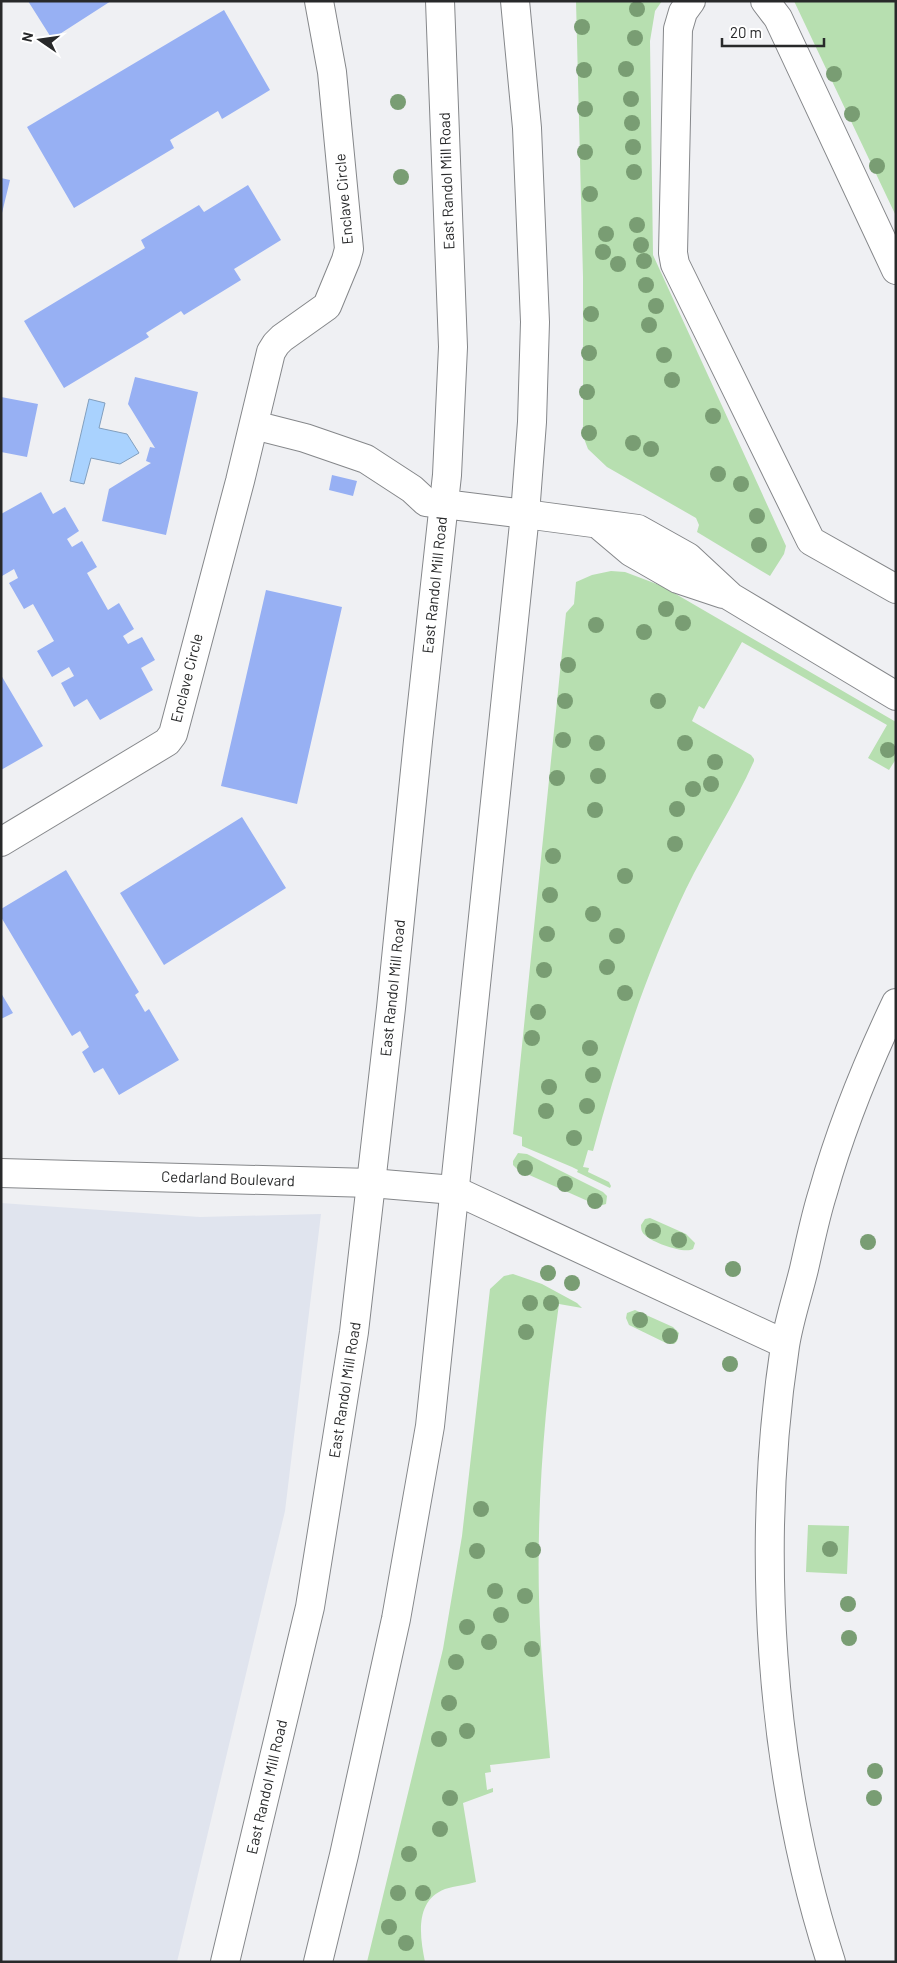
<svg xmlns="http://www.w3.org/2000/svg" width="897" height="1963" font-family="Barlow,sans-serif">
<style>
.built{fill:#e0e4ee}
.green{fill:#b7dfb0}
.water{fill:#a9d2fe;stroke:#829fbe}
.building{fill:#97b0f3}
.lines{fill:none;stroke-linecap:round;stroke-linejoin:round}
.minor-casing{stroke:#85878a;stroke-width:30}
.major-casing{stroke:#85878a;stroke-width:30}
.minor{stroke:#fff;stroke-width:28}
.major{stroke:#fff;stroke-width:28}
.tree{fill:#799d73}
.labels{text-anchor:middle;stroke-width:4;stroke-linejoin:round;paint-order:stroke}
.street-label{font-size:15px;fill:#28292a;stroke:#fff}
</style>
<rect width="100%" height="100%" fill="#eff0f3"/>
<!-- built -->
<path class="built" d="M1 1203 200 1217 321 1214 285 1511 177 1962H1Z"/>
<!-- green -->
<path class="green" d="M576 1H662L655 11 650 41 653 255 786 546 784 554 770 576 697 532 699 525 696 518 607 467 588 449 583 436V277Z
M794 1H896V216Z
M611 571 625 572 662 586 896 722V759L889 770 868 758 887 725 742 642 704 709 699 706 692 721 751 755 754 759V761C735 804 707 846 686 889 646 973 617 1061 593 1151L588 1150 583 1167 589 1168 588 1172 609 1182 611 1186 610 1188 577 1172 578 1170 572 1167 522 1146V1137L513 1134 566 613 574 604 576 582 592 575Z
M518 1153 527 1154 603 1192 607 1196 606 1204 599 1206 518 1170 513 1165V1161Z
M650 1218 686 1234 695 1243 693 1249C684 1254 654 1243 646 1236 642 1233 641 1230 641 1225L645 1219Z
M513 1274 542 1284 577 1303 582 1308 559 1304C543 1417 534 1531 541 1645 543 1683 547 1721 550 1758L490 1765 491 1772 485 1773 487 1790 493 1788V1792L463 1803 476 1882C466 1885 455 1886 445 1889 414 1901 420 1937 425 1962H367L443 1649 462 1536 490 1289 504 1276Z
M635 1310 673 1327 679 1333 677 1341 674 1344 666 1343 629 1325 626 1318 627 1313Z
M808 1525 849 1526 847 1574 806 1572Z"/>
<!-- water -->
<path class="water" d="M89 399 105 403 99 428 127 434 139 453 120 464 91 458 84 484 70 481Z"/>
<!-- building -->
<path class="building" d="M28 1H111L52 39Z
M224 10 270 90 222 119 218 111 170 140 174 148 74 208 27 127Z
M1 178 10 180 2 213H1Z
M248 185 281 240 234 269 241 280 184 315 181 311 146 333 149 337 64 388 24 321 145 248 141 240 199 205 204 212Z
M135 377 198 392 166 535 102 521 109 489 151 463 146 461 150 447 155 448 128 404Z
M1 397 38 404 27 457 1 452Z
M332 475 357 481 353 496 329 490Z
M41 492 53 514 65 507 79 531 67 539 72 547 82 541 97 567 87 573 108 610 119 603 134 629 123 636 128 644 142 637 155 660 141 668 153 690 100 720 87 699 74 707 61 683 74 676 69 667 52 677 37 651 54 641 33 604 24 609 9 583 18 578 14 569 2 576 1 575V514Z
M266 590 342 607 297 804 221 786Z
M1 675 43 746 1 770Z
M242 817 286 888 164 965 120 893Z
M66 870 139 992 135 995 145 1012 149 1009 179 1060 119 1095 103 1068 94 1073 82 1052 89 1047 80 1031 72 1036 1 917V909Z
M1 993 13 1013 1 1019Z"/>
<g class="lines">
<!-- minor casing -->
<g class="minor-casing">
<path id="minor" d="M691 1 683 12 678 29 673 253 675 264 811 541 896 589
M765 1 778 18 896 270
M254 425 305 438 366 459 412 489 426 502 444 504
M525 514 638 529 688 557 731 597 896 696
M599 525 631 552 678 579 723 594
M1 842 167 742 173 734 240 481 271 352 276 344 282 338 327 306 346 260 349 249 332 72 319 1
M1 1173 371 1183 454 1190 785 1344
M831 1962C769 1770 755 1545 785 1346 789 1320 798 1294 804 1269 810 1243 815 1217 823 1192 841 1128 867 1064 896 1003"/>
</g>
<!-- major casing -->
<g class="major-casing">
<path id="major" d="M444 504 525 514
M225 1962 310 1607 354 1332 391 1008 418 741 447 475 453 347 440 1
M318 1962 344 1855 396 1619 430 1426 525 514 532 422 535 322 527 128 515 1"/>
</g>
<!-- minor -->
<use href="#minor" class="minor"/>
<!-- major -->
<use href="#major" class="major"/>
</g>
<!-- trees -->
<g class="tree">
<circle cx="637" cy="9" r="8"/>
<circle cx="582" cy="27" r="8"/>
<circle cx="635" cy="38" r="8"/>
<circle cx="626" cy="69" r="8"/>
<circle cx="584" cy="70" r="8"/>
<circle cx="834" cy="74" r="8"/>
<circle cx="631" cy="99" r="8"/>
<circle cx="398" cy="102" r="8"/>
<circle cx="585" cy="109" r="8"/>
<circle cx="852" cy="114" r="8"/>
<circle cx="632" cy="123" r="8"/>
<circle cx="633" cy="147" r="8"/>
<circle cx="585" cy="152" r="8"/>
<circle cx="877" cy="166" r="8"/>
<circle cx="634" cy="172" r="8"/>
<circle cx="401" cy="177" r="8"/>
<circle cx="590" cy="194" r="8"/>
<circle cx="637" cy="225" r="8"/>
<circle cx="606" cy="234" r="8"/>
<circle cx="641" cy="245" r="8"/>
<circle cx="603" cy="252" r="8"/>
<circle cx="644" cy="261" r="8"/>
<circle cx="618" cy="264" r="8"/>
<circle cx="646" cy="285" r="8"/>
<circle cx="656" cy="306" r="8"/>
<circle cx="591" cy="314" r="8"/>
<circle cx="649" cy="325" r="8"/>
<circle cx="589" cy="353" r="8"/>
<circle cx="664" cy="355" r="8"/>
<circle cx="672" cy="380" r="8"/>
<circle cx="587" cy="392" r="8"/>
<circle cx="713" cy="416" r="8"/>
<circle cx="589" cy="433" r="8"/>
<circle cx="633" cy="443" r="8"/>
<circle cx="651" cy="449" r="8"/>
<circle cx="718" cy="474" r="8"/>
<circle cx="741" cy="484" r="8"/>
<circle cx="757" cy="516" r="8"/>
<circle cx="759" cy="545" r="8"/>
<circle cx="666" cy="609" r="8"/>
<circle cx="683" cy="623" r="8"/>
<circle cx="596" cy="625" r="8"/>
<circle cx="644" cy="632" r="8"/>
<circle cx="568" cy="665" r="8"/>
<circle cx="565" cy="701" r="8"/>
<circle cx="658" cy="701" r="8"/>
<circle cx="563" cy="740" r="8"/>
<circle cx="597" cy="743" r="8"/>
<circle cx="685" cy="743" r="8"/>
<circle cx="888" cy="750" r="8"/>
<circle cx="715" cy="762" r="8"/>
<circle cx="598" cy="776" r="8"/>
<circle cx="557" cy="778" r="8"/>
<circle cx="711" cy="784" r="8"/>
<circle cx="693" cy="789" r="8"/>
<circle cx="677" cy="809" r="8"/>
<circle cx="595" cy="810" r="8"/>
<circle cx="675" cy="844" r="8"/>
<circle cx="553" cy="856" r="8"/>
<circle cx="625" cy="876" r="8"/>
<circle cx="550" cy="895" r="8"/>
<circle cx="593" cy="914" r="8"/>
<circle cx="547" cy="934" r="8"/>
<circle cx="617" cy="936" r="8"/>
<circle cx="607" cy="967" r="8"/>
<circle cx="544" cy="970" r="8"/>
<circle cx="625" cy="993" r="8"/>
<circle cx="538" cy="1012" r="8"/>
<circle cx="532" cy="1038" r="8"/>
<circle cx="590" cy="1048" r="8"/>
<circle cx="593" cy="1075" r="8"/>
<circle cx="549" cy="1087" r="8"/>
<circle cx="587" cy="1106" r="8"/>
<circle cx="546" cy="1111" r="8"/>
<circle cx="574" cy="1138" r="8"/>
<circle cx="525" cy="1168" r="8"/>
<circle cx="565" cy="1184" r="8"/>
<circle cx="595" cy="1201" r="8"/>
<circle cx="653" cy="1231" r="8"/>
<circle cx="679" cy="1240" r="8"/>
<circle cx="868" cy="1242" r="8"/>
<circle cx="733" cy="1269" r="8"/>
<circle cx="548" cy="1273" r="8"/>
<circle cx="572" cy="1283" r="8"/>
<circle cx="530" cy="1303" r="8"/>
<circle cx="551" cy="1303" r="8"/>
<circle cx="640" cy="1320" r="8"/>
<circle cx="526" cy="1332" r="8"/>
<circle cx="670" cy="1336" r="8"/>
<circle cx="730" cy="1364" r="8"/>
<circle cx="481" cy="1509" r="8"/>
<circle cx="830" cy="1549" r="8"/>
<circle cx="533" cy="1550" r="8"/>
<circle cx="477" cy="1551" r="8"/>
<circle cx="495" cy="1591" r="8"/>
<circle cx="525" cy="1596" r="8"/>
<circle cx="848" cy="1604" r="8"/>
<circle cx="501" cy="1615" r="8"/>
<circle cx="467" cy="1627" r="8"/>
<circle cx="849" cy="1638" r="8"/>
<circle cx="489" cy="1642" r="8"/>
<circle cx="532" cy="1649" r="8"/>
<circle cx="456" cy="1662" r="8"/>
<circle cx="449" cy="1703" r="8"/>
<circle cx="467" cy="1731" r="8"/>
<circle cx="439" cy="1739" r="8"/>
<circle cx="875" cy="1771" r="8"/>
<circle cx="450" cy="1798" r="8"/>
<circle cx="874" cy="1798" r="8"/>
<circle cx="440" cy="1829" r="8"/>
<circle cx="409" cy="1854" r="8"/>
<circle cx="398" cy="1893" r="8"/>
<circle cx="423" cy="1893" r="8"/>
<circle cx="389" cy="1927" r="8"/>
<circle cx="406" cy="1943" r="8"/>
</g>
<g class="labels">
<!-- street labels -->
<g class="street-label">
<text transform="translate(447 181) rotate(-92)" y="5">East Randol Mill Road</text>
<text transform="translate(344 199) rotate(-95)" y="5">Enclave Circle</text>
<text transform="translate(435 585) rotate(-84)" y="5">East Randol Mill Road</text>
<text transform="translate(187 678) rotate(-76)" y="5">Enclave Circle</text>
<text transform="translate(393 988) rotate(-84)" y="5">East Randol Mill Road</text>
<text transform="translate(228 1179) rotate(2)" y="5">Cedarland Boulevard</text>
<text transform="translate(345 1390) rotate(-81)" y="5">East Randol Mill Road</text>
<text transform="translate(267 1787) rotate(-77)" y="5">East Randol Mill Road</text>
</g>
</g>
<!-- border -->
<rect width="897" height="1963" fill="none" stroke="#28292a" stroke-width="5"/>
<!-- north arrow -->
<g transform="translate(40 40) rotate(283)" stroke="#ffffff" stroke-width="4" paint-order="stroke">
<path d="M0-4L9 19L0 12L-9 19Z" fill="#28292a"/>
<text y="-8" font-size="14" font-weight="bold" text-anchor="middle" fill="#28292a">N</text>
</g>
<!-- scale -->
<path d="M722 38v8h102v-8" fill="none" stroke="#28292a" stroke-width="2.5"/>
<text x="730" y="38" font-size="15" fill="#28292a" stroke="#ffffff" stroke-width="4" paint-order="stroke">20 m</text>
</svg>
